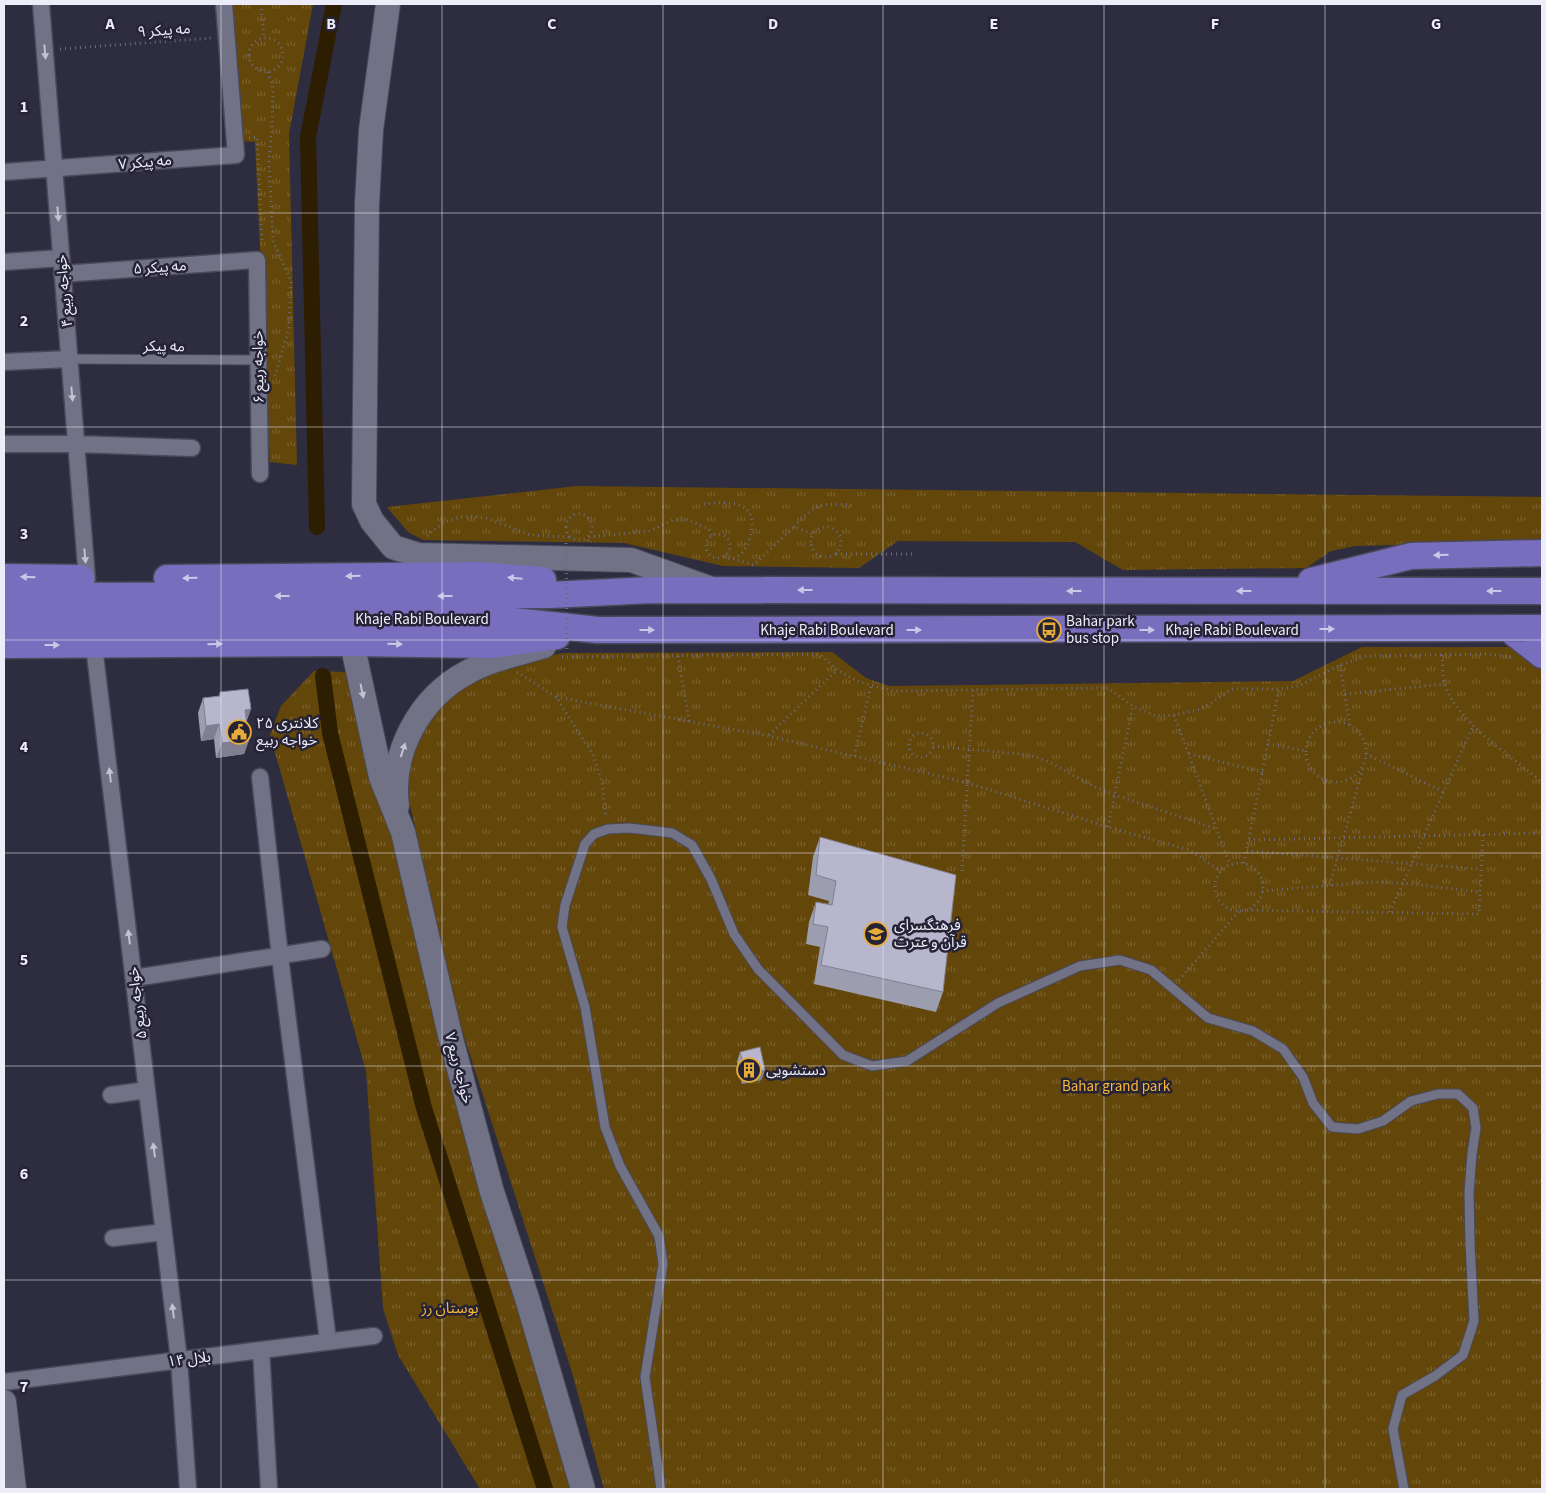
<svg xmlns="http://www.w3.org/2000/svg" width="1546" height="1493" font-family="'Source Sans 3','Noto Sans Arabic',sans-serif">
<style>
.park{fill:url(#park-tufts)}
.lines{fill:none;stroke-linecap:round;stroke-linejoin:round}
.canal{stroke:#2d1d01;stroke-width:16}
.lane-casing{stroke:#4a4959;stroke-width:11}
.street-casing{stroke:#4a4959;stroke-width:19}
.secondary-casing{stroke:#4a4959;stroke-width:26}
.primary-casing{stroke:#4a4959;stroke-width:29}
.path{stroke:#6c6b7b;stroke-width:3;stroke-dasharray:1 4;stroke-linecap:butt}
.lane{stroke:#727287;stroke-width:9}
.street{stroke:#727287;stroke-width:16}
.secondary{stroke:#727287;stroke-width:24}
.primary{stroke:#796ebd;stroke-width:26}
.path-bridge{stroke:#6c6b7b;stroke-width:3;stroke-dasharray:1 4;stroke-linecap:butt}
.wall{fill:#9d9db0}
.shaded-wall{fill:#807f90}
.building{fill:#b7b6cd;stroke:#807f90}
.oneway{fill:#c2c2d1}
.oneway2{fill:#cac7e7}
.grid{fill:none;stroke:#ededf9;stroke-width:1;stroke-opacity:0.55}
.labels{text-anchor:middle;stroke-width:5;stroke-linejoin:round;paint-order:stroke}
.street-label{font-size:15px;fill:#ededf9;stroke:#252335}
.poi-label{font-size:15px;fill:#ededf9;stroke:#252335;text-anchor:start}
.park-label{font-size:15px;fill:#f8b838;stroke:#252335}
.grid-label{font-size:16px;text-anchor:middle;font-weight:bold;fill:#ededf9;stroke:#252335;stroke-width:5;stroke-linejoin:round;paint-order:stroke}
</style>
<defs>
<pattern id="park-tufts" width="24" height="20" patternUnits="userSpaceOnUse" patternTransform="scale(1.25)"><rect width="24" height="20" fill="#634609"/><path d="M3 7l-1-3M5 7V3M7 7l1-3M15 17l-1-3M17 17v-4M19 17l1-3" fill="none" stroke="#7a612e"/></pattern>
</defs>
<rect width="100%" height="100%" fill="#2e2d3f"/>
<!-- park -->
<path class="park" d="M228 4H313L289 134 297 465 270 462 255 142 240 141Z
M577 486 1542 497V541L1355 546 1331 551 1306 568 1123 570 1075 542 898 541 859 568 723 566 624 543 423 540 408 532 387 507Z
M1362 647H1509L1534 655 1542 665V1489H604L571 1369 461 1027 407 792 412 745 431 707 474 678 513 662 564 653 832 652 866 678 889 686 1293 681Z
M314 671 347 672 363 680 483 1193 571 1489H480L398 1355 383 1308 366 1071 270 735 281 706Z"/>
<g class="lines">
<!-- canal -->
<path class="canal" d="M317 527 308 137 334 4
M323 676 330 733 424 1108 545 1489"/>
<!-- lane casing -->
<g class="lane-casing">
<path id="lane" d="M69 359 258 360
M661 1489 645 1377 663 1264 659 1236 620 1166 605 1127 585 1007 562 927 565 905 585 844 594 834 608 829 629 828 672 833 692 845 711 879 734 934 758 969 843 1055 872 1066 907 1061 998 1003 1080 966 1120 960 1151 970 1208 1018 1253 1031 1283 1049 1303 1077 1313 1103 1332 1127 1358 1129 1383 1121 1411 1101 1438 1094H1458L1473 1108 1476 1128 1472 1154 1469 1192 1470 1244 1474 1321 1463 1355 1435 1376 1402 1395 1393 1429 1404 1489"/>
</g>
<!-- street casing -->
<g class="street-casing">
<path id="street" d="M41 4 87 579
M4 172 236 155 224 4
M4 262 61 258
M62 274 257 260 260 474
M4 362 69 359
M4 444H76L192 448
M94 646 179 1360 188 1489
M260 777 280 957 328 1341
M134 978 322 949
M111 1095 147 1090
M113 1238 164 1232
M261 1350 269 1489
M4 1382 374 1336"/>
</g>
<!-- secondary casing -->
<g class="secondary-casing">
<path id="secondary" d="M388 4 371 130 367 204 364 504 372 521 393 547 418 555 631 560 709 588
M352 643 381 777 403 832 450 1035 492 1192 527 1298 583 1489
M397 806C390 752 420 697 468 672 491 659 519 654 544 646
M4 1402 14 1489"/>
</g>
<!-- primary casing -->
<g class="primary-casing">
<path id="primary" d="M4 577 81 578
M167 578 480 575 543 580
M1311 581 1411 556 1542 553
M4 596 550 595 651 590 1542 591
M4 621 496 619 598 630 1542 628
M1509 629 1542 655
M4 645 352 643 491 645 557 636"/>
</g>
<!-- path -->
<path class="path" d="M261 4 264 38
M249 55a17 17 0 1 1 34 0a17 17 0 1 1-34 0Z
M60 49 213 38
M268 72 273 89 272 124 269 163 273 241 291 281 289 328 275 377
M249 138 257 137 262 241
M704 504C717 503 735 500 746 509 759 520 749 557 732 558 729 559 727 557 724 557
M566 527a13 13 0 1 1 26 0a13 13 0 1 1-26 0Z
M811 542a15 15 0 1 1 30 0a15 15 0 1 1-30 0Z
M794 527C818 501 820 504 855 505
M706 546a12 12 0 1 1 24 0a12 12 0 1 1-24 0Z
M427 536 444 522 461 517 473 516 486 518 531 535 570 537
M588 541V537L650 531 673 520H687L709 529 712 536
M836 554H915
M733 559 754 565 794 527 812 534
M1442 655C1443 664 1442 676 1445 685 1459 724 1511 756 1542 782
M678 656 689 721
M562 657 820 654 837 670 859 682 894 691 1108 688 1133 706 1156 716 1174 715 1202 709 1232 689H1279L1299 686 1340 665 1367 656 1486 654 1511 657
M1340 665 1350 726
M517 672 556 697 593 755 602 782 606 818
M1345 694 1445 684
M556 697 769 736 968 783 1108 827 1189 850 1221 871
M1174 715 1230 865
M1306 752a30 30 0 1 1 60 0a30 30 0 1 1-60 0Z
M909 745a12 12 0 1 1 24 0a12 12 0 1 1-24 0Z
M769 735 837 670
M1268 744 1307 751
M933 746 1030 755 1049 762 1093 786 1115 795 1217 829
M1189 754 1263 772
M1366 754 1444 792
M854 756 871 686
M1108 827 1133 706
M1249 840 1542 833
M1247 851 1481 869
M1244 863 1279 689
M1215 887a24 24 0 1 1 48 0a24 24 0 1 1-48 0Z
M962 871 973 690
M1330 885 1363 768
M1262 891 1371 882 1403 883 1480 892
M1390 912 1473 726
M1179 980 1240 910 1479 914 1483 834"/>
<!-- lane -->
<use href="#lane" class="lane"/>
<!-- street -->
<use href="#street" class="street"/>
<!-- secondary -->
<use href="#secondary" class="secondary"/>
<!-- primary -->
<use href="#primary" class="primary"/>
<!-- path-bridge -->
<path class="path-bridge" d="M566 543 567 651"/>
</g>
<!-- wall -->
<path class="wall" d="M220 692 251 709 247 720 249 740 244 754 216 758 214 739 201 741 198 713 203 698 219 696Z
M820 837 943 992 936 1012 814 984 820 947 806 944 809 922 816 902 828 905 829 901 808 895 813 857Z
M740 1052 765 1070 761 1080 742 1084 737 1062Z"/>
<!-- shaded-wall -->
<path class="shaded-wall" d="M251 709 245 724V710Z
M219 724 214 739 201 741 206 726Z
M249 740 244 754 216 758 222 743Z
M765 1070 761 1080 742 1084 746 1074Z"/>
<!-- building -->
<path class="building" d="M248 689 251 709 245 710 249 740 222 743 219 724 206 726 203 698 220 696V692Z
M820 837 956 875 943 992 821 965 828 927 813 924 816 902 832 905 836 881 816 875Z
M760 1047 765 1070 746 1074 740 1052Z"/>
<!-- one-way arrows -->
<defs><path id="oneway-solid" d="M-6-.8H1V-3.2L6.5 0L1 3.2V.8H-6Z" transform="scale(1.25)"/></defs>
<g class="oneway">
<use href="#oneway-solid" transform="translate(45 52) rotate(85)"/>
<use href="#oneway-solid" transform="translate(58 214) rotate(85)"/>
<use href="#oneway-solid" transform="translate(72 394) rotate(85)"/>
<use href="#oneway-solid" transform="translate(85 556) rotate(85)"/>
<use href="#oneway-solid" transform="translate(362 691) rotate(78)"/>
<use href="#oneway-solid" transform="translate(403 750) rotate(-72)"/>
<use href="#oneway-solid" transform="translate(110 775) rotate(-97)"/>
<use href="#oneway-solid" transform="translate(129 937) rotate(-97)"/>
<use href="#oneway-solid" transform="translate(154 1150) rotate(-97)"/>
<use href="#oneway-solid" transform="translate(173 1311) rotate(-97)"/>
</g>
<g class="oneway2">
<use href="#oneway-solid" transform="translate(1441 555) rotate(178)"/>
<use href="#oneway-solid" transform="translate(353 576) rotate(179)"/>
<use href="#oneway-solid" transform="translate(28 577) rotate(-179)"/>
<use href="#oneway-solid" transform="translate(190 578) rotate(179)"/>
<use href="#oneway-solid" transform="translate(515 578) rotate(-175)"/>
<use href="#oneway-solid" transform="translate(805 590) rotate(-180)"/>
<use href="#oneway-solid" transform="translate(1074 591) rotate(-180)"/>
<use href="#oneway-solid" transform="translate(1244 591) rotate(-180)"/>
<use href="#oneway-solid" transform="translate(1494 591) rotate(-180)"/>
<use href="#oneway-solid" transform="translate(282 596) rotate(180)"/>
<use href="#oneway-solid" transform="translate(445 596) rotate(180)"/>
<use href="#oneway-solid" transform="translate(1327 629)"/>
<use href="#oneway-solid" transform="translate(647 630)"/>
<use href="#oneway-solid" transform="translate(914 630)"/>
<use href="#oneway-solid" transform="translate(1147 630)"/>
<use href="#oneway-solid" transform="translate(215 644) rotate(-1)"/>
<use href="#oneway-solid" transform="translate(395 644) rotate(1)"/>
<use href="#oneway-solid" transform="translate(52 645)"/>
</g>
<!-- grid -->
<path class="grid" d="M221 4V1489M442 4V1489M663 4V1489M883 4V1489M1104 4V1489M1325 4V1489M4 213H1542M4 427H1542M4 640H1542M4 853H1542M4 1066H1542M4 1280H1542"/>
<!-- icons -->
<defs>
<g id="bus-ring" transform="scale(1.25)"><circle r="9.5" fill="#252335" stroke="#e7ac37" stroke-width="1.5"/><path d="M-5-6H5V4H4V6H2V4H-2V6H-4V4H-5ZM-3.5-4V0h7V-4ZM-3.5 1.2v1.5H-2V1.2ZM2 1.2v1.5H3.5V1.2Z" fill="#e7ac37"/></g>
<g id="civic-ring" transform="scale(1.25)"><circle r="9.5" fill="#252335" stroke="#e7ac37" stroke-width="1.5"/><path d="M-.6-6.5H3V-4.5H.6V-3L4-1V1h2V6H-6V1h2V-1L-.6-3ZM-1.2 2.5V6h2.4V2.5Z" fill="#e7ac37"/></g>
<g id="school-ring" transform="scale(1.25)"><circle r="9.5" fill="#252335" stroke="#e7ac37" stroke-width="1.5"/><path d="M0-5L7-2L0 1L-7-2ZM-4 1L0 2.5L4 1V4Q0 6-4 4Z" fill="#e7ac37"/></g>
<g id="building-ring" transform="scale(1.25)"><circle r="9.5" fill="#252335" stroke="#e7ac37" stroke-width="1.5"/><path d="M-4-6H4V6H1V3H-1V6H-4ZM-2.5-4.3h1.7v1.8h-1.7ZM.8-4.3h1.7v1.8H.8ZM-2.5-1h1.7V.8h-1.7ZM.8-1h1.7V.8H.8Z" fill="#e7ac37"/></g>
</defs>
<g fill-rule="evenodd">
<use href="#bus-ring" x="1049" y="630"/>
<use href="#civic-ring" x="239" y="732"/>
<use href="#school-ring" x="876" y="934"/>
<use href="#building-ring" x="749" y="1070"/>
</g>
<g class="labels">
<!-- street labels -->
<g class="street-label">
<text transform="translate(164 30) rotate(-4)" y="5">مه پیکر ۹</text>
<text transform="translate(145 162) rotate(-5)" y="5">مه پیکر ۷</text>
<text transform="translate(160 267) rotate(-4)" y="5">مه پیکر ۵</text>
<text transform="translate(64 291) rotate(-95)" y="5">خواجه ربیع ۴</text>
<text transform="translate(164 346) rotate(1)" y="5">مه پیکر</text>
<text transform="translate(258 367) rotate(-91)" y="5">خواجه ربیع ۶</text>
<text x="422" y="624">Khaje Rabi Boulevard</text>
<text x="827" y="635">Khaje Rabi Boulevard</text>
<text x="1232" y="635">Khaje Rabi Boulevard</text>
<text transform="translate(137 1003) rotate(-97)" y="5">خواجه ربیع ۵</text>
<text transform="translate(459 1068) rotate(75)" y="5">خواجه ربیع ۷</text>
<text transform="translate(189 1359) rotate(-7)" y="5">بلال ۱۴</text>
</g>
<!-- poi labels -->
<g class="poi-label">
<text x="1066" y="626">Bahar park<tspan x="1066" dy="17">bus stop</tspan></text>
<text x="256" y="728">کلانتری ٢۵<tspan x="256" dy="17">خواجه ربیع</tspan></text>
<text x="894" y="930">فرهنگسرای<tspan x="894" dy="17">قرآن و عترت</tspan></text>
<text x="766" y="1075">دستشویی</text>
</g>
<!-- park labels -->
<g class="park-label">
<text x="1116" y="1091">Bahar grand park</text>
<text x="450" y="1313">بوستان رز</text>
</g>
</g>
<g class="grid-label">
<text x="110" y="29">A</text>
<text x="331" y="29">B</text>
<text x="552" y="29">C</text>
<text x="773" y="29">D</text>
<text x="994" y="29">E</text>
<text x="1215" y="29">F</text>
<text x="1436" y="29">G</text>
<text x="24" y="112">1</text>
<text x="24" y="326">2</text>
<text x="24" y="539">3</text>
<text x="24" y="752">4</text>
<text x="24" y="965">5</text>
<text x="24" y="1179">6</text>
<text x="24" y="1392">7</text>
</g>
<!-- border -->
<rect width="1546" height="1493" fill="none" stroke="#ededf9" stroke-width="10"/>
</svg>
